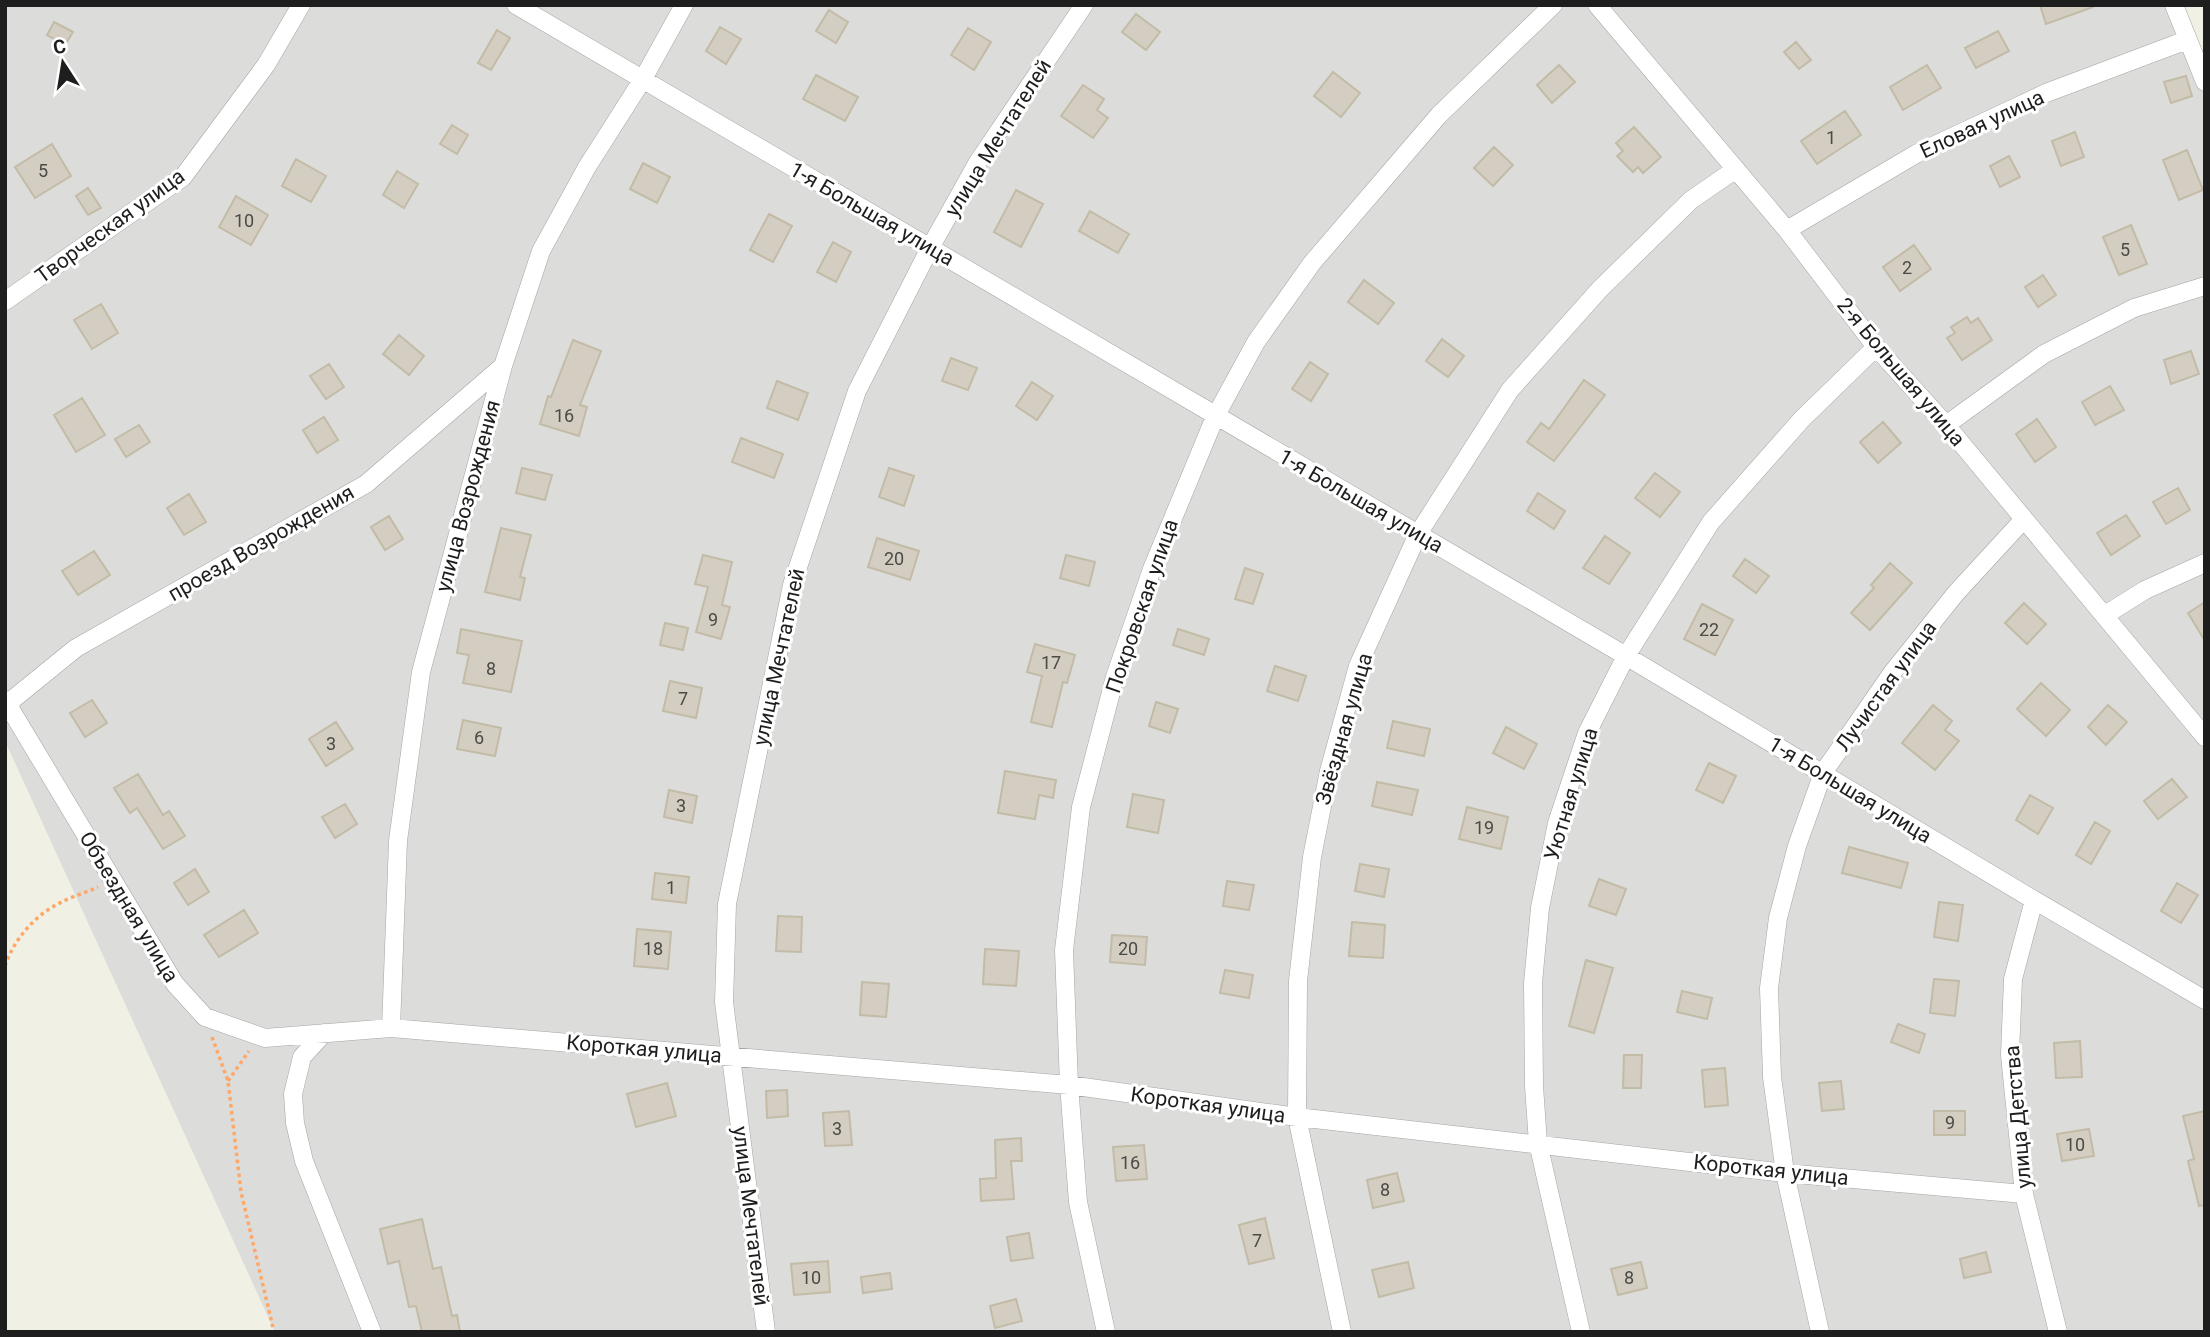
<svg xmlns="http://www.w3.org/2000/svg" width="2210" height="1337" font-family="Roboto,sans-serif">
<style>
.residential{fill:#dcdcdb}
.building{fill:#d3cec1;stroke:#c2bba6;stroke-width:2}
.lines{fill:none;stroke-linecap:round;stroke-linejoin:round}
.minor-casing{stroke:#a5a5a5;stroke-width:19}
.path{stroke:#ffa766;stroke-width:3.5;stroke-dasharray:3.5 3.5;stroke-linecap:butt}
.minor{stroke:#fff;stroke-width:18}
.labels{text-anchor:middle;stroke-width:6;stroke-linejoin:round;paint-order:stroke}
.number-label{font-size:18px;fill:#4b4a47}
.street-label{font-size:21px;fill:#1e1e1e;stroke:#fff}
</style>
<rect width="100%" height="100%" fill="#f0f0e4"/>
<!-- residential -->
<path class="residential" d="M5 5H2177L2205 79V1332H275L5 741Z"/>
<!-- building -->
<path class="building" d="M2040 5H2093V7L2046 24Z
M829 10 848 22 836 43 816 31Z
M1136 14 1160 32 1146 50 1122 32Z
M54 22 73 32 65 45 47 35Z
M720 27 741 39 726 64 706 51Z
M968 28 991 42 974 70 951 55Z
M497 30 510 38 491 70 478 63Z
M1998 31 2009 51 1976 68 1965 48Z
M1796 42 1811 60 1799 69 1784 52Z
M1559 65 1575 82 1552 103 1537 85Z
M1927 65 1941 88 1903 110 1890 87Z
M1333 72 1360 93 1341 117 1314 96Z
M816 75 858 97 845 121 803 99Z
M2186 76 2192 96 2171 103 2164 82Z
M1083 85 1104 99 1097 110 1108 118 1093 138 1061 116Z
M1845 111 1861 135 1817 164 1801 141Z
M452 125 468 135 457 154 440 144Z
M1634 127 1661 157 1643 173 1638 167 1633 172 1617 156 1623 151 1616 143Z
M2075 132 2084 157 2061 166 2052 141Z
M52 144 71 176 35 198 15 167Z
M1494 147 1513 165 1493 186 1474 168Z
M2187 150 2203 190 2179 200 2163 160Z
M2009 156 2020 177 2000 187 1990 166Z
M296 159 326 176 311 202 282 186Z
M643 163 670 177 657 203 630 189Z
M397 171 418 184 404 208 383 195Z
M88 188 101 208 88 215 76 196Z
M1016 190 1043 204 1021 247 994 232Z
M236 196 268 215 251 245 219 227Z
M1090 211 1129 234 1118 253 1079 231Z
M769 214 792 226 773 262 750 250Z
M2131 225 2147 264 2119 275 2103 237Z
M833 242 851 252 836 282 817 272Z
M1914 245 1931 269 1900 291 1883 267Z
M2043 275 2056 295 2038 307 2025 287Z
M1364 280 1394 303 1378 324 1348 302Z
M101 304 118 333 92 349 74 320Z
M1967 317 1971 323 1978 318 1992 340 1962 360 1947 338 1955 333 1951 327Z
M399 335 424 356 409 375 383 354Z
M1442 339 1464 356 1448 377 1426 361Z
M573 340 601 351 580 405 587 407 579 436 540 424 548 396 551 397Z
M2191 351 2199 374 2171 384 2164 360Z
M951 358 977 368 968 390 942 381Z
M1310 362 1328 374 1311 401 1292 389Z
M329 364 344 387 326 399 310 376Z
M1584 380 1605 395 1554 461 1527 442 1541 423 1549 429Z
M777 381 808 393 798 420 767 408Z
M1032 382 1053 396 1037 420 1016 406Z
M2110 386 2124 410 2095 425 2082 402Z
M82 398 105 435 76 452 54 415Z
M324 417 338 440 317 453 303 430Z
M2037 419 2056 447 2035 462 2016 434Z
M1883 422 1901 443 1878 463 1860 442Z
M139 425 150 442 126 457 115 439Z
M741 438 783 454 774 478 732 462Z
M522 468 552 475 545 500 516 493Z
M889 468 914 476 904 506 879 497Z
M1655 473 1680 492 1660 517 1635 498Z
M2178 488 2190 510 2166 524 2153 502Z
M1538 493 1565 511 1554 529 1527 511Z
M189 494 206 522 184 535 167 508Z
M2126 515 2140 536 2111 555 2097 533Z
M389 516 403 539 385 550 371 527Z
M501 528 531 535 520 577 525 578 520 600 485 592Z
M1605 536 1630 553 1609 584 1583 568Z
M877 538 919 551 910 580 868 567Z
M94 551 110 575 78 595 62 571Z
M703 555 732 562 722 605 730 607 721 639 696 632 708 587 695 584Z
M1066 555 1095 562 1089 586 1060 578Z
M1745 559 1769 576 1756 593 1733 576Z
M1890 563 1912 583 1870 630 1851 613 1874 588 1871 585Z
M1245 568 1263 574 1253 604 1235 599Z
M2205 602V641L2188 613Z
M2024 603 2046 624 2027 644 2005 623Z
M1702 604 1733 620 1715 655 1684 639Z
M665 623 688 628 683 650 660 645Z
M461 629 522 641 511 692 463 683 469 655 457 653Z
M1178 629 1209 639 1204 655 1173 645Z
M1035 644 1075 655 1067 683 1063 682 1052 727 1031 722 1042 676 1027 672Z
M1275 666 1306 676 1298 701 1267 691Z
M670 681 702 688 696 718 663 711Z
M2041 683 2070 710 2046 736 2017 709Z
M92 700 107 723 85 737 70 713Z
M1156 702 1178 709 1170 733 1149 726Z
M1933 705 1952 721 1945 730 1959 741 1935 770 1902 743Z
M2108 705 2127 722 2106 745 2088 727Z
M463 720 501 728 495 756 457 749Z
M1393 721 1430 729 1424 756 1387 748Z
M336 722 353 749 326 766 309 739Z
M1506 727 1537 744 1524 769 1493 753Z
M1709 763 1736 776 1723 803 1696 790Z
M1005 771 1056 780 1053 798 1039 795 1035 819 998 813Z
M138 774 163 815 169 811 185 836 163 849 137 808 130 813 114 788Z
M2172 779 2187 797 2158 819 2144 801Z
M1377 782 1418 790 1412 815 1372 806Z
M669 790 697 796 692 823 664 817Z
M1133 794 1164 800 1158 833 1127 827Z
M2030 795 2053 808 2038 834 2016 820Z
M345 804 357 824 335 838 322 817Z
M1467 807 1508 817 1501 849 1459 839Z
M2095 822 2110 831 2091 864 2076 855Z
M1849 847 1908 863 1901 888 1842 873Z
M1360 864 1389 869 1384 897 1355 891Z
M195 869 209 892 188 905 174 883Z
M655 873 689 877 686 903 652 899Z
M1599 879 1626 889 1616 915 1589 906Z
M1227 881 1254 885 1249 910 1223 906Z
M2177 883 2198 895 2181 923 2161 911Z
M1939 902 1963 905 1958 941 1934 937Z
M244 910 258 933 219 957 204 935Z
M778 916 802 917 801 952 776 951Z
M1352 922 1385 925 1383 958 1349 956Z
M637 929 671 932 668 969 634 966Z
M1112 935 1147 937 1145 965 1110 962Z
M985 949 1019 951 1016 986 983 984Z
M1586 960 1613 968 1594 1033 1569 1026Z
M1225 970 1253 975 1249 998 1220 993Z
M1934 979 1959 981 1955 1016 1930 1013Z
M862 982 889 984 886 1017 860 1015Z
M1682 991 1712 998 1707 1019 1677 1012Z
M1898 1024 1925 1034 1919 1053 1891 1042Z
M2080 1041 2082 1077 2056 1078 2054 1043Z
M1624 1055H1642L1641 1088H1623Z
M1725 1068 1728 1105 1705 1107 1702 1070Z
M1841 1081 1844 1109 1822 1111 1819 1083Z
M667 1083 676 1116 636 1127 627 1094Z
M787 1090 788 1116 767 1118 766 1091Z
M849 1111 852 1145 825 1146 823 1113Z
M1934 1111H1965V1135H1934Z
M2205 1111V1205L2199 1206 2188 1161 2194 1159 2183 1116Z
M2089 1129 2094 1156 2062 1161 2057 1134Z
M1021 1138 1022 1161H1011L1014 1199 981 1201 980 1179 996 1178 995 1140Z
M1144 1145 1147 1179 1116 1181 1113 1147Z
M1397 1173 1404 1201 1373 1208 1367 1180Z
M1265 1218 1274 1258 1249 1264 1239 1225Z
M422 1219 433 1269 441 1267 452 1316 457 1315 460 1332H422L416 1306 409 1307 399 1261 388 1264 380 1229Z
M1029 1233 1033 1258 1011 1261 1007 1237Z
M1986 1252 1991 1272 1964 1278 1960 1259Z
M828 1261 830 1292 794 1295 791 1264Z
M1408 1262 1414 1288 1379 1297 1372 1270Z
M1641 1262 1647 1288 1618 1295 1611 1269Z
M890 1273 892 1289 863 1293 861 1277Z
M1016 1299 1022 1321 995 1328 990 1306Z"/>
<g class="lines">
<!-- minor casing -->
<g class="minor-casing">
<path id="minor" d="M516 5 1626 656 2034 900 2205 1000
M1597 5 1787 230 1876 347 1946 425 2205 737
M2174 5 2205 82
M1787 230 1916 154 2046 93 2187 40
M5 301 183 177 266 65 301 5
M1946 425 2044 354 2134 308 2205 286
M2105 615 2145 590 2205 563
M5 700 175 984 205 1017 265 1038 391 1028 1069 1085 1297 1117 1785 1173 2024 1194
M7 704 76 648 366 484 503 366
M2034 900 2013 979 2010 1055 2024 1194 2058 1332
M391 1028 398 841 421 672 503 366 541 251 587 167 643 79 684 5
M324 1033 302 1057 293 1094 295 1123 304 1161 372 1332
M766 1332 724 1002 727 904 792 585 857 391 930 248 978 162 1084 5
M1106 1332 1078 1202 1069 1085 1064 950 1081 807 1115 677 1152 569 1215 417 1256 342 1312 263 1439 115 1553 5
M1342 1332 1297 1117 1298 981 1312 857 1329 771 1358 666 1418 534 1510 390 1600 289 1691 200 1736 169
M1581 1332 1538 1143 1534 1086 1533 983 1540 908 1557 823 1587 733 1626 656 1711 522 1802 419 1876 347
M1820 1332 1785 1173 1772 1077 1769 988 1778 918 1797 846 1823 773 1892 673 1956 593 2024 519"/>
</g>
<!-- path -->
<path class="path" d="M5 966C13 941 34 916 58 904 70 897 85 893 98 887
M212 1037 228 1081 241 1192 274 1332
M228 1081 249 1051"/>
<!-- minor -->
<use href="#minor" class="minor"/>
</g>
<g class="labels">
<!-- number labels -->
<g class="number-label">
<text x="1831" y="144">1</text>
<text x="43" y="177">5</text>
<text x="244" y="227">10</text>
<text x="2125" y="256">5</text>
<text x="1907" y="274">2</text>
<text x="564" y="422">16</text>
<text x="894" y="565">20</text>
<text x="713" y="626">9</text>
<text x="1709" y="636">22</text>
<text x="1051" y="669">17</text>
<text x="491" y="675">8</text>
<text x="683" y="705">7</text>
<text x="479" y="744">6</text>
<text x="331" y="750">3</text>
<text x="681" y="812">3</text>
<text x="1484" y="834">19</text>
<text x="671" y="894">1</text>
<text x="653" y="955">18</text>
<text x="1128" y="955">20</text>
<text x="1950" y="1129">9</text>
<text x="837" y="1135">3</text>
<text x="2075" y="1151">10</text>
<text x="1130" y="1169">16</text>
<text x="1385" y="1196">8</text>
<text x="1257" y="1247">7</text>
<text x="811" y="1284">10</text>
<text x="1629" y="1284">8</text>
</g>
<!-- street labels -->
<g class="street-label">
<text transform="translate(1982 124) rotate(-25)" y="7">Еловая улица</text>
<text transform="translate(998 138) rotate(-58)" y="7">улица Мечтателей</text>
<text transform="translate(872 214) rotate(30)" y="7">1-я Большая улица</text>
<text transform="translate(110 226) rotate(-36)" y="7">Творческая улица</text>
<text transform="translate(1901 372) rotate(50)" y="7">2-я Большая улица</text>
<text transform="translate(468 496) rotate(-75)" y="7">улица Возрождения</text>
<text transform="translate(1361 501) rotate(30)" y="7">1-я Большая улица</text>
<text transform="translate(261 543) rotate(-30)" y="7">проезд Возрождения</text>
<text transform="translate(1142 606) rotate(-71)" y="7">Покровская улица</text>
<text transform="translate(779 657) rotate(-78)" y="7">улица Мечтателей</text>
<text transform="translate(1886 686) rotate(-54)" y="7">Лучистая улица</text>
<text transform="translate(1344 729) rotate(-74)" y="7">Звёздная улица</text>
<text transform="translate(1850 790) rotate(31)" y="7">1-я Большая улица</text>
<text transform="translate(1571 794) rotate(-73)" y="7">Уютная улица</text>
<text transform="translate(129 907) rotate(59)" y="7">Объездная улица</text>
<text transform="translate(644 1049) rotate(5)" y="7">Короткая улица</text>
<text transform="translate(1208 1105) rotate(8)" y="7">Короткая улица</text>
<text transform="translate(2018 1117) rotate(-95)" y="7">улица Детства</text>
<text transform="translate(1771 1170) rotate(6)" y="7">Короткая улица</text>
<text transform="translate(751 1216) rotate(83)" y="7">улица Мечтателей</text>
</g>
</g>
<!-- border -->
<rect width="2210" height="1337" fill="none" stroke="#1e1e1e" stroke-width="14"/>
<!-- north arrow -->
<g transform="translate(63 63) rotate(348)" stroke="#ffffff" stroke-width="5" paint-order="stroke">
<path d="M0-5L12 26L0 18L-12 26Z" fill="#1e1e1e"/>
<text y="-10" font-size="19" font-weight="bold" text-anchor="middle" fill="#1e1e1e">С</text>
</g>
</svg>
